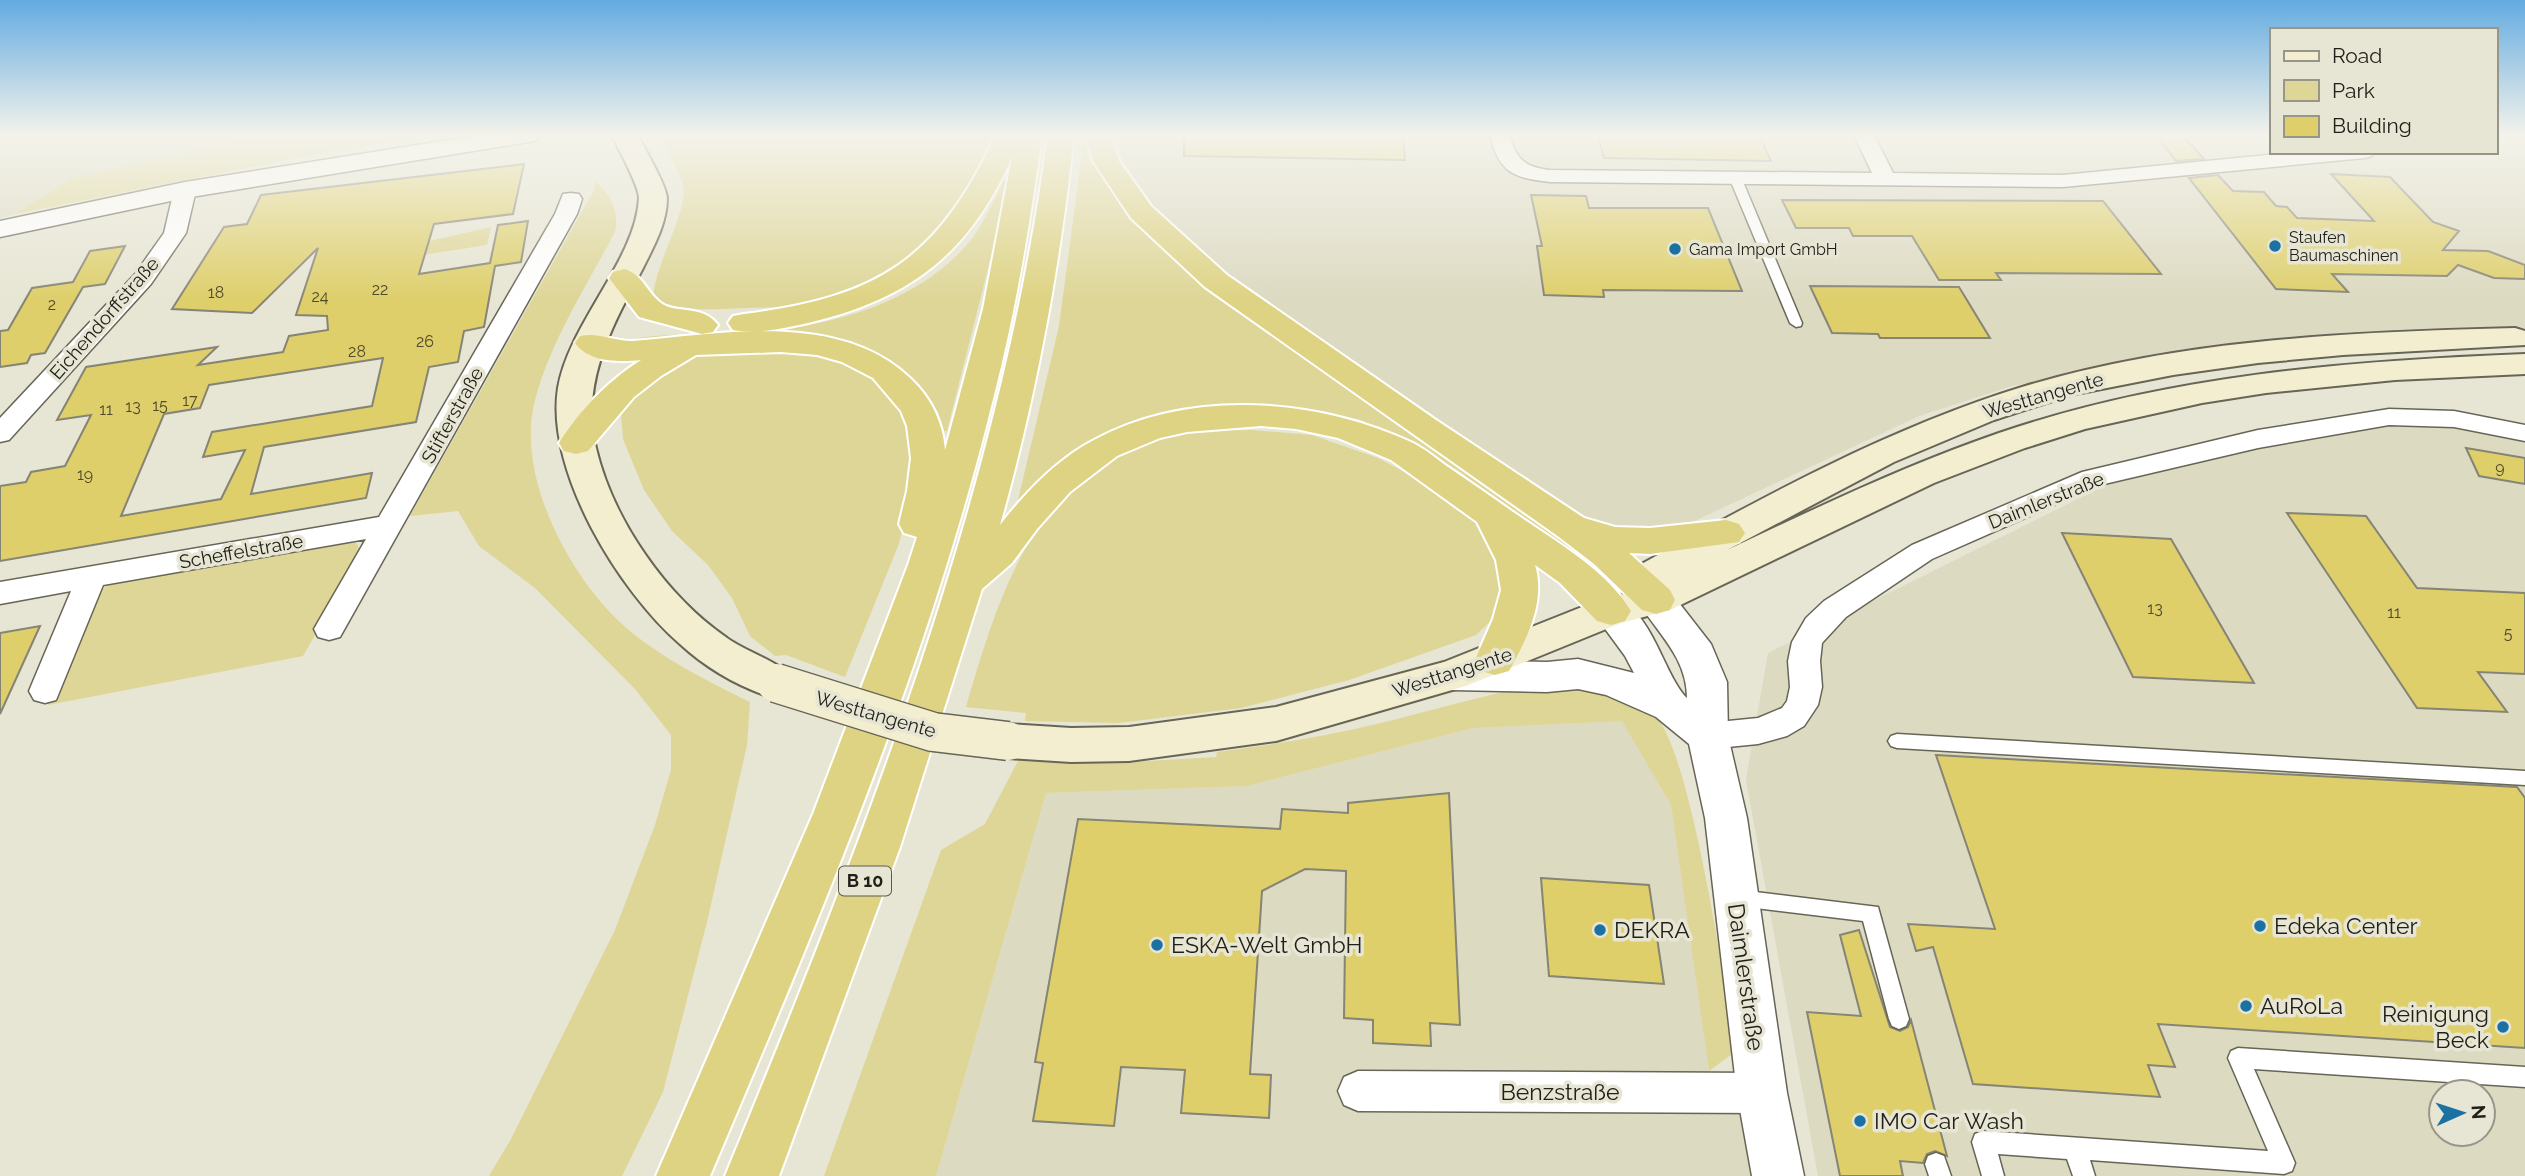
<svg xmlns="http://www.w3.org/2000/svg" width="2525" height="1176" font-family="Raleway,sans-serif">
<style>
.built{fill:#dddac2;fill-rule:evenodd}
.green{fill:#ded696}
.building{fill:#decf6b;stroke:#868474;stroke-width:2;fill-rule:evenodd}
.lines{fill:none;stroke-linecap:round;stroke-linejoin:round}
.service-casing{stroke:#676556;stroke-width:3}
.minor-casing{stroke:#676556;stroke-width:3}
.tertiary-casing{stroke:#676556;stroke-width:3}
.secondary-casing{stroke:#676556;stroke-width:4}
.trunk-casing{stroke:#fff;stroke-width:4}
.service{fill:#fff;fill-rule:evenodd}
.minor{fill:#fff;fill-rule:evenodd}
.tertiary{fill:#fff;fill-rule:evenodd}
.secondary{fill:#f3eed0;fill-rule:evenodd}
.trunk{fill:#ded383;fill-rule:evenodd}
.secondary-bridge-casing{stroke:#676556;stroke-width:41;stroke-linecap:butt}
.secondary-bridge{stroke:#f3eed0;stroke-width:38}
.poi-dot{fill:#1b72a2;stroke:#e7e5d3;stroke-width:2.5}
.labels{text-anchor:middle;stroke-width:7;stroke-linejoin:round;paint-order:stroke}
.far-poi-label{font-size:16px;fill:#201f18;stroke:#e7e5d3;text-anchor:start}
.number-label{font-size:16px;fill:#504b2d}
.shield{fill:#e7e5d3;stroke:#5c5a50;stroke-width:2}
.shield-label{font-size:18px;font-weight:bold;fill:#201f18}
.street-label{font-size:19px;fill:#201f18;stroke:#e7e5d3}
.near-poi-label{font-size:23px;fill:#201f18;stroke:#e7e5d3;text-anchor:start}
.near-street-label{font-size:23px;fill:#201f18;stroke:#e7e5d3}
</style>
<rect width="100%" height="100%" fill="#e7e5d3"/>
<!-- built -->
<path class="built" d="M5 135H268L73 178 15 214 0 218V137Z
M1112 135H2271V152H2495V135H2525V330L2434 329 2285 337 2149 357 2012 386 1919 416 1686 525 1659 532 1596 527 1231 285 1151 213Z
M2397 422 2525 425V1176H1818L1746 780 1768 653 2124 476ZM2441 1092H2483V1134H2441Z
M1622 720 1671 805 1709 1071 1762 1093 1777 1176H936L1046 793 1247 786 1473 728Z"/>
<!-- green -->
<path class="green" d="M268 135H446L332 151 15 214 73 178Z
M662 135H992C958 219 908 282 815 303 793 308 769 307 747 308 714 309 682 313 653 299 654 265 688 212 683 187 680 169 666 153 662 135Z
M1084 138H1090L1135 217 1578 539 1608 574 1559 548 1460 472 1421 448 1358 419 1307 410 1261 407 1183 415 1015 513 1059 326Z
M595 181C611 195 619 210 615 232 586 287 551 340 535 400 515 475 569 576 623 625 659 657 707 681 750 702L747 745 707 922 663 1092 622 1176H489L511 1139 615 930 655 825 671 770V735L635 689 535 588 479 546 458 511 410 516 594 190Z
M1004 181H1010L947 431H941L924 391 892 364 858 351 629 343 630 340C662 332 694 336 726 334 812 330 906 312 966 246 982 228 993 202 1004 181Z
M491 227 487 245 377 262 394 249Z
M721 351H814L868 373 898 398 913 430 918 477 898 546 845 677 786 655 775 656 750 636 732 598 708 565 672 531 644 490 623 439 621 414 631 393 688 358Z
M1252 430 1312 435 1378 458 1434 488 1487 530 1507 560 1498 614 1476 635 1349 680 1241 708 1119 723 1025 721 1026 713 966 707C1001 586 1041 457 1183 432 1205 428 1230 431 1252 430Z
M348 539 356 543 362 552 303 656 48 705 96 593 115 581Z
M1576 679C1594 687 1641 702 1654 714 1691 749 1725 989 1736 1051L1709 1071 1671 805 1622 721 1473 728 1247 786 1046 793 936 1176H824L941 850 985 824 1019 759 1113 763 1216 757 1217 752C1272 745 1327 736 1381 723 1446 707 1510 687 1576 679Z"/>
<!-- building -->
<path class="building" d="M1184 135H1403L1405 160 1184 156Z
M1598 135H1759L1771 161 1604 158Z
M2156 135H2182L2204 159 2176 161Z
M524 164 513 214 434 224 419 274 490 263 498 225 528 221 521 262 495 266 484 327 464 331 458 362 429 367 416 422 264 447 251 494 372 473 366 498 0 561V486L26 482 31 472 65 466 91 415 57 420 86 367 217 347 198 365 283 352 289 336 328 330 327 316 296 315 318 248 252 313 172 309 224 227 247 224 261 195ZM383 358 372 406 212 432 203 457 245 450 221 499 121 516 164 414 200 408 209 385Z
M2331 174 2390 177 2433 222 2459 231 2443 250 2488 251 2525 265V279L2494 278 2458 265 2447 276 2332 274 2348 292 2276 289 2189 178 2218 175 2233 191 2264 192 2276 206 2287 207 2297 218 2374 221Z
M1531 195 1586 196 1589 208H1708L1742 291 1603 290 1604 297 1544 295 1537 246H1542Z
M1782 200 2103 201 2161 274 1996 273 2001 280H1939L1912 236H1853L1849 228H1796Z
M125 246 105 284 83 287 45 353 31 355 27 363 0 367V331L8 330 32 288 73 282 90 251Z
M1810 286 1959 287 1990 338H1880L1878 334 1832 333Z
M2466 448 2525 458V484L2479 476Z
M2287 513 2366 516 2417 588 2525 593V674L2478 672 2507 712 2417 708Z
M2062 533 2171 539 2254 683 2133 677Z
M40 626 0 714V633Z
M1936 755 2517 787 2525 798V1048L2158 1024 2175 1067 2148 1065 2160 1097 1973 1084 1933 947 1916 951 1908 924 1995 929Z
M1449 793 1460 1025 1430 1023 1431 1046 1373 1043V1020L1344 1018 1346 871 1305 869 1262 891 1250 1074 1271 1075 1269 1118 1181 1113 1185 1070 1121 1067 1114 1126 1033 1121 1043 1063 1035 1062 1078 819 1280 829 1282 809 1348 813V803Z
M1541 878 1649 885 1664 984 1549 976Z
M1859 930 1890 1027 1900 1031 1908 1027 1911 1020 1947 1156 1935 1151 1927 1154 1923 1163 1900 1161 1903 1176H1840L1807 1012 1861 1016 1840 935Z"/>
<g class="lines">
<!-- service casing -->
<g class="service-casing">
<path id="service" d="M1731 175 1741 177 1802 323 1801 326 1796 327 1790 323 1729 177Z
M1897 734 2525 771V785L1897 748 1891 746 1888 741 1891 736Z
M1739 890 1878 907 1909 1019 1906 1026 1899 1029 1892 1026 1889 1019 1863 921 1739 906 1732 904 1729 898 1732 892Z
M2238 1048 2525 1067V1087L2254 1069 2295 1163 2292 1171 2284 1174 2090 1160 2095 1176H2073L2067 1159 1998 1154 2004 1176H1982L1972 1142 1975 1134 1983 1131 2268 1151 2228 1058 2231 1051Z
M1936 1153 1944 1156 1951 1176H1929L1925 1164 1928 1156Z"/>
</g>
<!-- minor casing -->
<g class="minor-casing">
<path id="minor" d="M1490 135H1510C1516 160 1525 167 1550 170L1872 173 1854 135H1874L1893 173 2063 175 2298 152H2375L2372 156 2365 158 2063 187 1550 182C1514 178 1499 173 1490 135Z
M185 184 193 185 196 190 186 233 151 284 9 440 0 442V418L135 274 164 233 174 190 177 185Z
M571 193 579 194 582 199 577 214 340 637 329 640 318 637 314 629 366 539 103 585 56 700 45 703 34 700 29 691 71 591 0 604V582L379 517 555 214 563 194Z
M2389 409 2454 411 2525 425V441L2454 427 2389 425 2258 448 2100 485 1932 559 1846 617 1822 643 1820 661 1822 687 1818 705 1804 726 1787 736 1758 744 1708 749 1696 745 1692 736 1696 727 1708 723 1758 718 1782 708 1787 701 1790 687 1788 661 1792 642 1806 618 1824 601 1912 545 2082 472 2258 430Z
M1358 1071 1762 1073 1776 1079 1782 1093 1776 1107 1762 1113 1358 1111 1344 1105 1338 1091 1344 1077Z"/>
</g>
<!-- tertiary casing -->
<g class="tertiary-casing">
<path id="tertiary" d="M480 135H541L538 140 529 142 185 198 0 237V221L185 182Z
M1656 587 1669 590 1711 644 1727 682 1728 736 1747 818 1787 1093 1804 1176H1752L1737 1093 1705 818 1689 744 1656 717 1606 695 1578 689 1547 692 1452 690 1438 686 1432 675 1438 664 1452 660 1547 662 1578 659 1634 673 1625 656 1592 611 1598 601C1647 586 1661 673 1687 698 1687 657 1657 633 1637 600L1643 590Z"/>
</g>
<!-- secondary casing -->
<g class="secondary-casing">
<path id="secondary" d="M612 135H638C645 150 666 184 667 198 667 223 654 246 643 268 613 325 580 381 596 448 613 520 666 596 727 638 746 652 786 664 797 683L791 694 776 699C741 688 707 669 680 644 619 591 545 471 558 388 569 323 636 260 639 198 639 185 618 149 612 135Z
M2515 328 2525 331V345L2343 355 2258 363 2173 375 2071 395 1994 420 1894 462 1727 550C1816 508 1906 465 1999 433 2168 375 2347 361 2525 354V374L2395 380 2266 393 2202 403 2085 429 2025 448 1934 483 1670 610 1621 623 1466 686 1276 741 1129 761 1071 762 1008 758 993 753 987 741 993 729 1008 724 1071 728 1129 727 1276 707 1444 662 1597 601 1632 592 1624 581 1629 571C1756 501 1883 430 2022 387 2180 339 2351 332 2515 328Z"/>
</g>
<!-- trunk casing -->
<g class="trunk-casing">
<path id="trunk" d="M996 135H1042C1030 223 1016 309 994 395 928 664 818 922 710 1176H656L813 814 908 565 917 537 904 533 899 524 907 491 911 458 907 426 901 411 873 378 842 362 817 355 781 352 696 355 661 376 634 397 588 451 576 454 564 451 559 443C579 411 609 380 641 360 620 362 589 363 575 343L580 336C598 332 613 341 632 341 721 334 840 310 911 379 931 398 943 423 945 450L983 309 1012 157C969 254 910 299 808 323 785 328 756 335 733 330L728 323 733 316 744 314C879 297 937 260 996 135Z
M1048 135H1074C1060 267 1036 397 1000 525 1025 493 1057 459 1094 440 1190 388 1317 398 1413 443 1425 449 1437 459 1448 467 1470 482 1492 497 1513 512 1552 539 1607 570 1631 611L1625 621 1611 625 1597 621 1560 583 1535 565C1546 601 1527 639 1509 671L1495 675 1481 671 1475 660 1493 619 1501 590 1496 560 1477 522 1391 460 1338 438 1296 429 1261 426 1187 432 1160 438 1117 456 1070 492 1037 529 1012 563 982 589 900 847 779 1176H725C863 841 1000 497 1048 135Z
M1086 135H1112L1119 161 1151 206 1227 275 1436 420 1584 518 1615 527 1650 528 1726 520 1739 524 1745 533 1739 542 1650 554 1629 553 1670 590 1675 600 1670 610 1656 614 1642 610 1594 564 1559 537 1205 287 1131 218 1093 161Z
M624 269C643 274 646 292 661 303 674 314 703 304 718 325L713 332 702 334 639 317 609 278 613 272Z"/>
</g>
<!-- service -->
<use href="#service" class="service"/>
<!-- minor -->
<use href="#minor" class="minor"/>
<!-- tertiary -->
<use href="#tertiary" class="tertiary"/>
<!-- secondary -->
<use href="#secondary" class="secondary"/>
<!-- trunk -->
<use href="#trunk" class="trunk"/>
<!-- secondary-bridge casing -->
<g class="secondary-bridge-casing">
<path id="secondary-bridge" d="M776 683 933 732 1008 741"/>
</g>
<!-- secondary-bridge -->
<use href="#secondary-bridge" class="secondary-bridge"/>
</g>
<!-- sky -->
<linearGradient id="sky" x2="0" y2="1"><stop stop-color="#63abe1"/><stop offset="0.45" stop-color="#f4f3eb"/><stop offset="1" stop-color="#f4f3eb" stop-opacity="0"/></linearGradient>
<rect width="2525" height="300" fill="url(#sky)"/>
<!-- markers -->
<g class="poi-dot">
<circle cx="2275" cy="246" r="7"/>
<circle cx="1675" cy="249" r="7"/>
<circle cx="2260" cy="926" r="7"/>
<circle cx="1600" cy="930" r="7"/>
<circle cx="1157" cy="945" r="7"/>
<circle cx="2246" cy="1006" r="7"/>
<circle cx="2503" cy="1027" r="7"/>
<circle cx="1860" cy="1121" r="7"/>
</g>
<g class="labels">
<!-- far-poi labels -->
<g class="far-poi-label">
<text x="2289" y="243">Staufen<tspan x="2289" dy="18">Baumaschinen</tspan></text>
<text x="1689" y="255">Gama Import GmbH</text>
</g>
<!-- number labels -->
<g class="number-label">
<text x="380" y="295">22</text>
<text x="216" y="298">18</text>
<text x="320" y="302">24</text>
<text x="52" y="310">2</text>
<text x="425" y="347">26</text>
<text x="357" y="357">28</text>
<text x="190" y="406">17</text>
<text x="160" y="411">15</text>
<text x="133" y="412">13</text>
<text x="106" y="415">11</text>
<text x="2500" y="473">9</text>
<text x="85" y="480">19</text>
<text x="2155" y="614">13</text>
<text x="2394" y="618">11</text>
<text x="2508" y="639">5</text>
</g>
<!-- shield labels -->
<rect class="shield" x="839" y="866.5" width="52" height="29" rx="5"/>
<g class="shield-label">
<text x="865" y="887">B 10</text>
</g>
<!-- street labels -->
<g class="street-label">
<text transform="translate(104 318) rotate(-49)" y="7">Eichendorffstraße</text>
<text transform="translate(2043 395) rotate(-16)" y="7">Westtangente</text>
<text transform="translate(452 415) rotate(-61)" y="7">Stifterstraße</text>
<text transform="translate(2046 500) rotate(-22)" y="7">Daimlerstraße</text>
<text transform="translate(241 551) rotate(-10)" y="7">Scheffelstraße</text>
<text transform="translate(1452 672) rotate(-18)" y="7">Westtangente</text>
<text transform="translate(876 714) rotate(16)" y="7">Westtangente</text>
</g>
<!-- near-poi labels -->
<g class="near-poi-label">
<text x="2274" y="934">Edeka Center</text>
<text x="1614" y="938">DEKRA</text>
<text x="1171" y="953">ESKA-Welt GmbH</text>
<text x="2260" y="1014">AuRoLa</text>
<text x="2489" y="1022" text-anchor="end">Reinigung<tspan x="2489" dy="26">Beck</tspan></text>
<text x="1874" y="1129">IMO Car Wash</text>
</g>
<!-- near-street labels -->
<g class="near-street-label">
<text transform="translate(1746 977) rotate(82)" y="8">Daimlerstraße</text>
<text x="1560" y="1100">Benzstraße</text>
</g>
</g>
<!-- legend -->
<rect x="2270" y="28" width="228" height="126" fill="#e7e5d3" stroke="#979688" stroke-width="2"/>
<rect x="2284" y="51" width="35" height="10" fill="#f3eed0" stroke="#979688" stroke-width="2"/>
<text x="2332" y="63" font-size="21" fill="#201f18">Road</text>
<rect x="2284" y="80" width="35" height="21" fill="#ded696" stroke="#979688" stroke-width="2"/>
<text x="2332" y="98" font-size="21" fill="#201f18">Park</text>
<rect x="2284" y="116" width="35" height="21" fill="#decf6b" stroke="#979688" stroke-width="2"/>
<text x="2332" y="133" font-size="21" fill="#201f18">Building</text>
<!-- north arrow -->
<g transform="translate(2462 1113) rotate(87)"><circle r="33" fill="#e7e5d3" stroke="#979688" stroke-width="2"/>
<path d="M0-5L12 26L0 18L-12 26Z" fill="#1b72a2"/>
<text y="-10" font-size="19" font-weight="bold" text-anchor="middle" fill="#201f18">N</text>
</g>
</svg>
